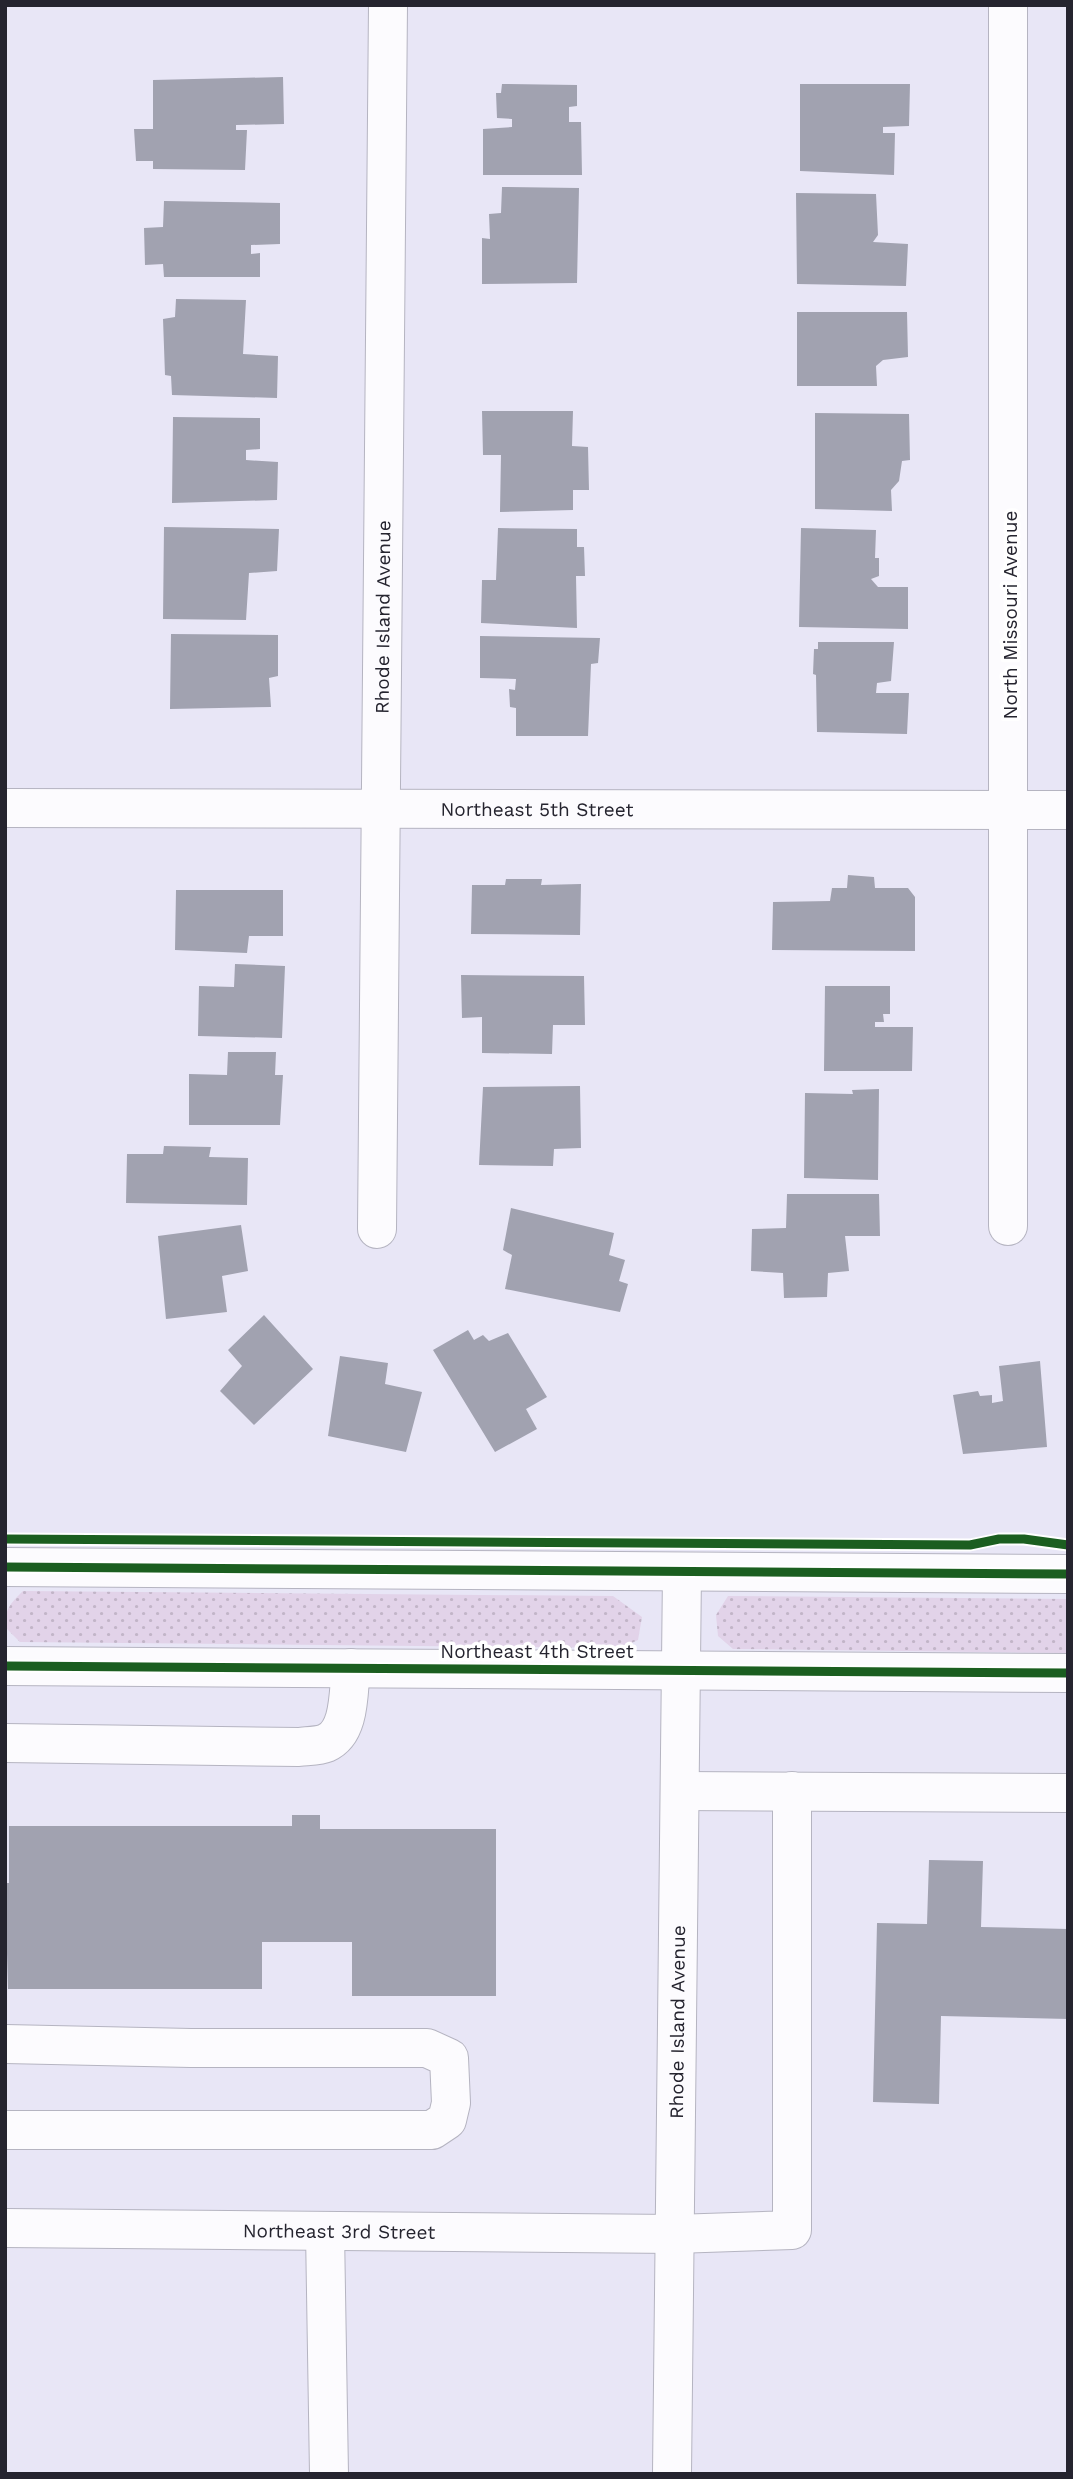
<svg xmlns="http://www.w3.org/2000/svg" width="1073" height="2479" font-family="'Work Sans',sans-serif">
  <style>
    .grass { fill: url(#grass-dots) }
    .building { fill: #a1a2b0 }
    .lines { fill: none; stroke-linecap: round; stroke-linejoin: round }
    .minor-casing { stroke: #b5b4c1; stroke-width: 40 }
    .major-casing { stroke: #b5b4c1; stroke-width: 40 }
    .minor { stroke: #fcfbfe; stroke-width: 38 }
    .major { stroke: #fcfbfe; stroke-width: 38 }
    .cycleway-casing { stroke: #fff; stroke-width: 13 }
    .cycleway { stroke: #1b5e20; stroke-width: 9 }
    .labels { text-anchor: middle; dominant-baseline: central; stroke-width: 7; stroke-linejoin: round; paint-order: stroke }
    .street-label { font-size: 19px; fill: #25242f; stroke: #fff }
  </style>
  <defs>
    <pattern id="grass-dots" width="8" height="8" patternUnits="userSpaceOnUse" patternTransform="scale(1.75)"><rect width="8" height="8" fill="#e2d3e9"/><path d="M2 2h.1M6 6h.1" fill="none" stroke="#c2b5c8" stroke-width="1.8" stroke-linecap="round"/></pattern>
  </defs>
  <rect width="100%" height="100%" fill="#e8e6f6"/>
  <path class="grass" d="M 23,1591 L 613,1596 L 642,1617 L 638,1640 L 621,1648 L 20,1642 L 5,1627 C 5,1609 10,1604 23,1591 Z
    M 728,1596 L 1068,1599 L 1068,1653 L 733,1649 L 718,1636 L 716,1615 Z"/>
  <path class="building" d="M 283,77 L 284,124 L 236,125 L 236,130 L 247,130 L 245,170 L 153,169 L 153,161 L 136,161 L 134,129 L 153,129 L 153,80 Z
    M 502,84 L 577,85 L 577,106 L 569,107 L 569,122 L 581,122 L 582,175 L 483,175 L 483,129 L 512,127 L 512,119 L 497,118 L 496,93 L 501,93 Z
    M 800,84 L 910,84 L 909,126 L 883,127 L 883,133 L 895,133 L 894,175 L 800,171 Z
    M 502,187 L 579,188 L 577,283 L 482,284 L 482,238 L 490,239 L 489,214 L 501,213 Z
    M 796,193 L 876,194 L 878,235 L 873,242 L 908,244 L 906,286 L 797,284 Z
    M 164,201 L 280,203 L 280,244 L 251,245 L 251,254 L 260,253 L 260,277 L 164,277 L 163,264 L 145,265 L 144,228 L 163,227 Z
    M 176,299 L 246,300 L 243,354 L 278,356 L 277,398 L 172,395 L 171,376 L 165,375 L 163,319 L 175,317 Z
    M 797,312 L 907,312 L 908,357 L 883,360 L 876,366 L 877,386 L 797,386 Z
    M 482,411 L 573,411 L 572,446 L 588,447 L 589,490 L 573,490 L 573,510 L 500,512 L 501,455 L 483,455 Z
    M 815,413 L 909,414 L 910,460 L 902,461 L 899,481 L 891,490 L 892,511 L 815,509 Z
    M 173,417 L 260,418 L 260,449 L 246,450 L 246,460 L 278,462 L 277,500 L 172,503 Z
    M 164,527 L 279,529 L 277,571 L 249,573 L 246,620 L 163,619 Z
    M 498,528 L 577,529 L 577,547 L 584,547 L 585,576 L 576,576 L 577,628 L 481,623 L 482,580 L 496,580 Z
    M 801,528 L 876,530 L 875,558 L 879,558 L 879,576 L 871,579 L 878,587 L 908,587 L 908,629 L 799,627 Z
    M 171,634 L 278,635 L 278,676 L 269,678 L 271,707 L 170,709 Z
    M 480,636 L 600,638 L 598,663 L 591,664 L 588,736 L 516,736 L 516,708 L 510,707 L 509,689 L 515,690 L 516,679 L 480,678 Z
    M 818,642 L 894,642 L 891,681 L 877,683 L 876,693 L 909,693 L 907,734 L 817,732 L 816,675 L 813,674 L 814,649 L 818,649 Z
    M 848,875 L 874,877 L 875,888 L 908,888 L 915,897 L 915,951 L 772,950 L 773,902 L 830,901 L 832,888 L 847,888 Z
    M 506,879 L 542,879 L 541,885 L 581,884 L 580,935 L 471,934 L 472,885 L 505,885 Z
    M 176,890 L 283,890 L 283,936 L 249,936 L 247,953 L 175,950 Z
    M 235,964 L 285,966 L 282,1038 L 198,1036 L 199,986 L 234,987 Z
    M 461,975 L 584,976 L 585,1025 L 553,1025 L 552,1054 L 482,1053 L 482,1017 L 462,1018 Z
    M 825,986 L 890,986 L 890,1014 L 883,1014 L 884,1022 L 875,1022 L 875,1027 L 913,1027 L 912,1071 L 824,1071 Z
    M 228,1052 L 276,1052 L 275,1075 L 283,1075 L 280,1125 L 189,1125 L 189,1074 L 227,1075 Z
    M 580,1086 L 581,1148 L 554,1149 L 553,1166 L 479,1165 L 483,1087 Z
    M 879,1089 L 878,1180 L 804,1178 L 805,1093 L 853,1094 L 852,1090 Z
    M 164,1146 L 211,1147 L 209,1157 L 248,1158 L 247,1205 L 126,1203 L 127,1154 L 163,1154 Z
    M 787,1194 L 879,1194 L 880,1236 L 845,1236 L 849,1271 L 828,1273 L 827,1297 L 784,1298 L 783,1273 L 751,1271 L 752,1229 L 786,1228 Z
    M 511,1208 L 614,1233 L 609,1255 L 625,1260 L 619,1281 L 628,1284 L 620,1312 L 505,1289 L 512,1255 L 503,1250 Z
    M 241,1225 L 248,1271 L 222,1276 L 227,1312 L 166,1319 L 158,1236 Z
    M 264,1315 L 313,1369 L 254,1425 L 220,1391 L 242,1366 L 228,1350 Z
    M 468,1330 L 474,1340 L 483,1335 L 489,1341 L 508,1333 L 547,1397 L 526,1409 L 537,1429 L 495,1452 L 433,1350 Z
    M 340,1356 L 388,1363 L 385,1384 L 422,1392 L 406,1452 L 328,1436 Z
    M 1040,1361 L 1047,1447 L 963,1454 L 953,1395 L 978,1391 L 980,1396 L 992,1395 L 992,1403 L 1003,1401 L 999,1366 Z
    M 292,1815 L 320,1815 L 320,1829 L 496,1829 L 496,1996 L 352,1996 L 352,1942 L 262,1942 L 262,1989 L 8,1989 L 5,1883 L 9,1883 L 9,1826 L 292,1826 Z
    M 929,1860 L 983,1861 L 981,1927 L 1068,1929 L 1068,2019 L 941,2016 L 939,2104 L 873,2102 L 877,1923 L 927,1924 Z"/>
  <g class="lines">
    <defs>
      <g id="minor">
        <path id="s1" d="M 5,808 L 1068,810"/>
        <path d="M 1008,1226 L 1008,5"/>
        <path id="s2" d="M 377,1229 L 388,5"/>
        <path d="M 5,1743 L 299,1747 C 307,1746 319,1746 326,1743 C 351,1732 348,1691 351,1668"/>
        <path d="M 680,1791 L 1068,1793"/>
        <path d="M 5,2044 L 191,2048 L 427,2048 L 449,2058 L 451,2103 L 447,2120 L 432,2130 L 5,2130"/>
        <path id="s3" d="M 5,2228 L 675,2234 L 792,2230 L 792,1791"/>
        <path d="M 325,2231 L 329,2474"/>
        <path id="s4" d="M 672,2474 L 682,1572"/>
      </g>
      <path id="major" d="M 5,1567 L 1068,1574
        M 5,1666 L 1068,1673"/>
    </defs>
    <use href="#minor" class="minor-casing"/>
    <use href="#major" class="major-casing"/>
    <use href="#minor" class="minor"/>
    <use href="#major" class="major"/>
    <defs>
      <path id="cycleway" d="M 5,1539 L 970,1545 L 999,1539 L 1024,1539 L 1068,1545
        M 5,1567 L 1068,1574
        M 5,1666 L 1068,1673"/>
    </defs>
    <use href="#cycleway" class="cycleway-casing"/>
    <use href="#cycleway" class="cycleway"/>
  </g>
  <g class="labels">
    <g class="street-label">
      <text transform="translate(1010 615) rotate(-90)">North Missouri Avenue</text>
      <text stroke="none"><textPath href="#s2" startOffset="612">Rhode Island Avenue</textPath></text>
      <text stroke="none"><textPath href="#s1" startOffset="532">Northeast 5th Street</textPath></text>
      <text x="537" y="1651">Northeast 4th Street</text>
      <text stroke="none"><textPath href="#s4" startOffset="452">Rhode Island Avenue</textPath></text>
      <text stroke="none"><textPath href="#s3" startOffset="334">Northeast 3rd Street</textPath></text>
    </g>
  </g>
  <rect width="1073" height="2479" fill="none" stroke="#25242f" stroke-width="14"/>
</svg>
